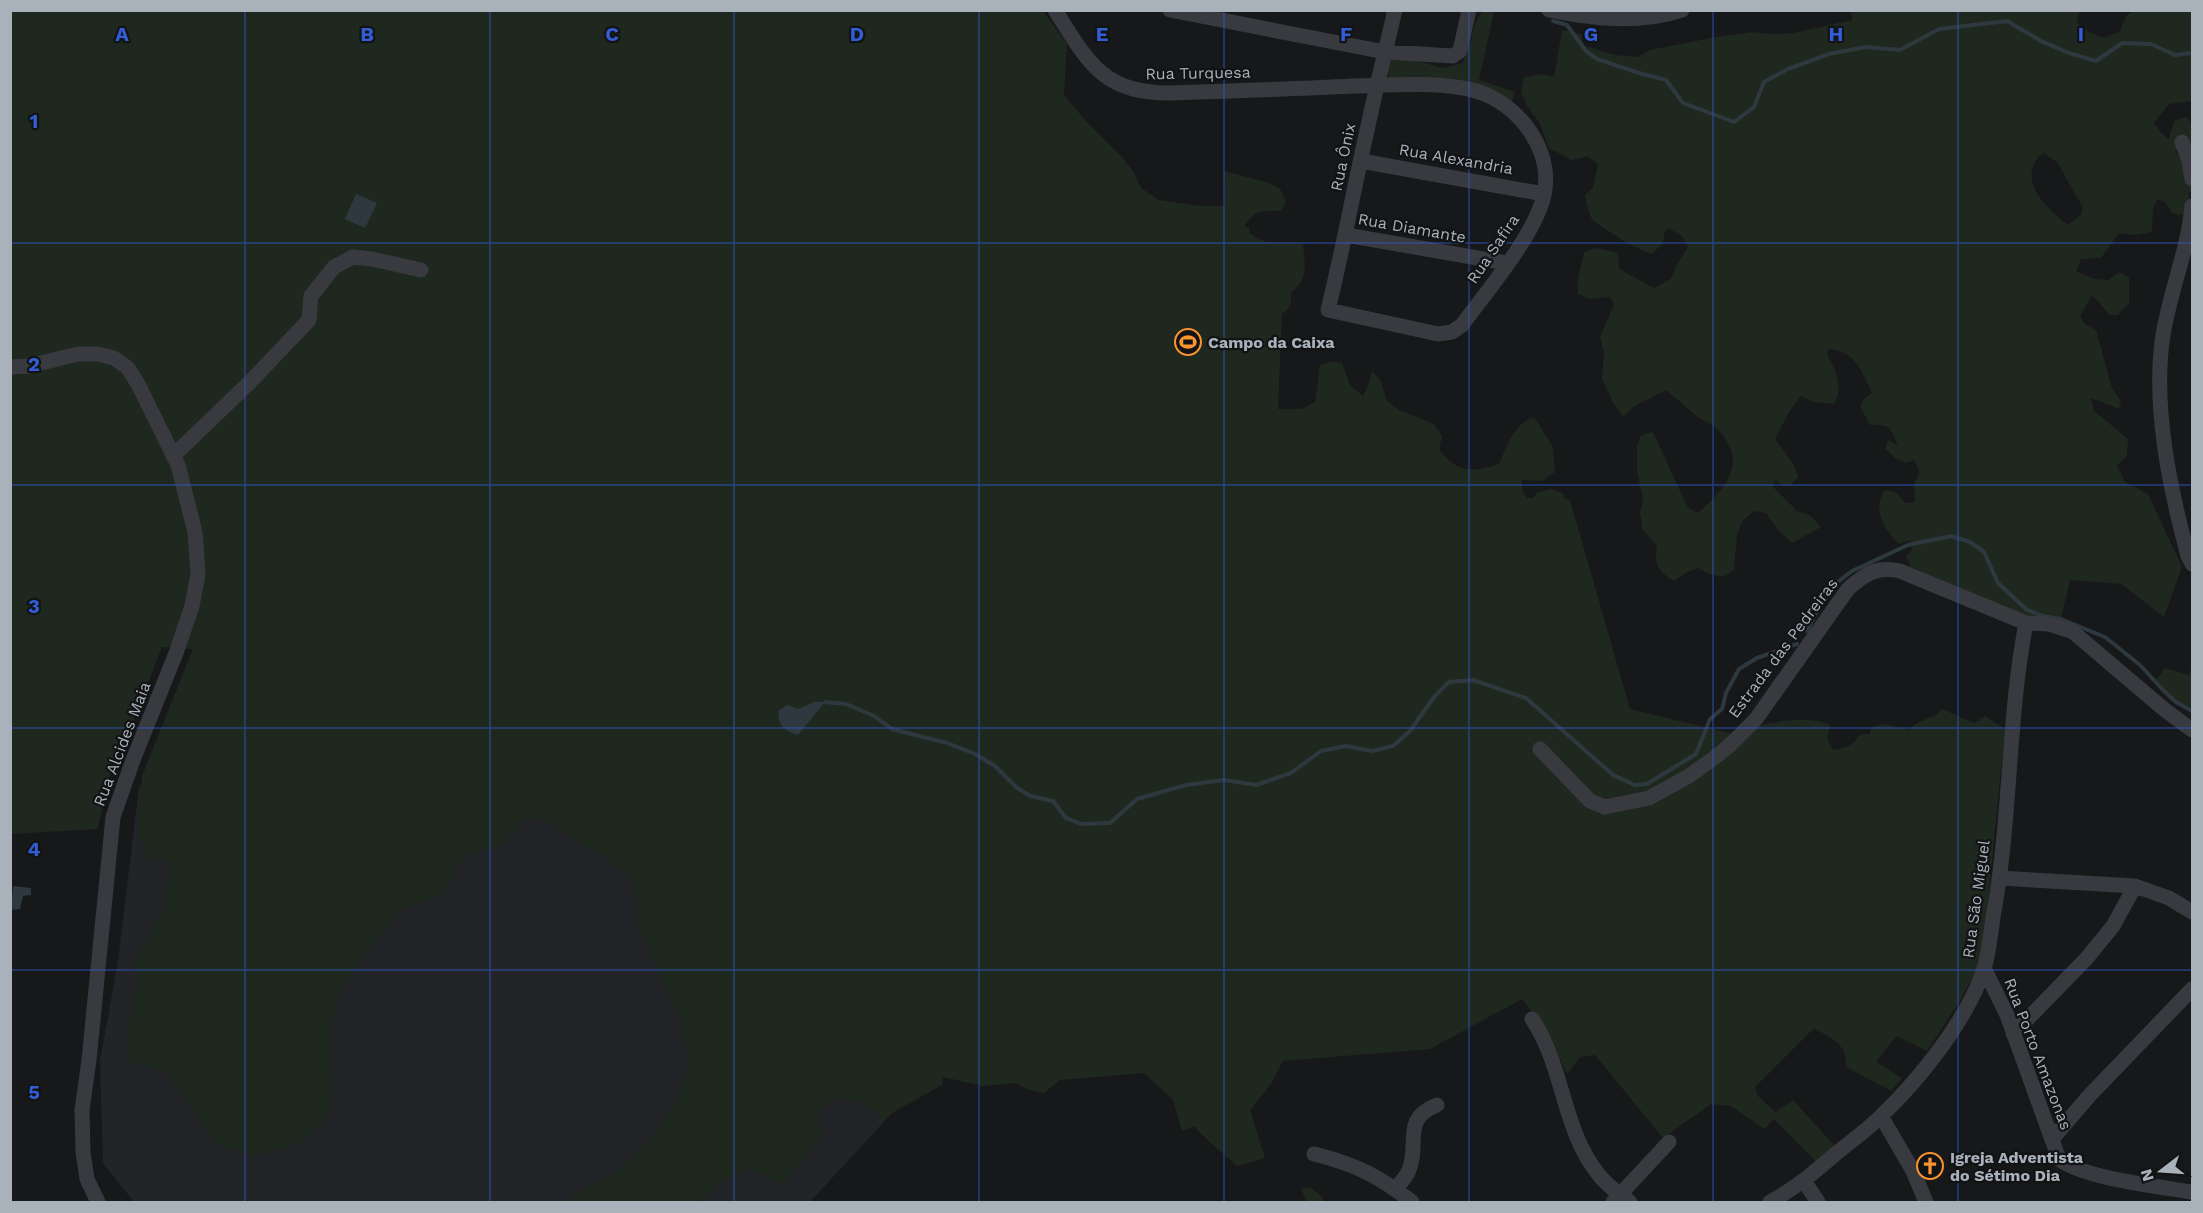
<svg xmlns="http://www.w3.org/2000/svg" width="2203" height="1213" font-family="'Work Sans',sans-serif">
  <style>
    .built { fill: #232427 }
    .green { fill: #1f281f; fill-rule: evenodd }
    .water { fill: #2d393e }
    .lines { fill: none; stroke-linecap: round; stroke-linejoin: round }
    .stream { stroke: #2d393e; stroke-width: 4 }
    .minor { stroke: #383a3f; stroke-width: 15 }
    .grid { fill: none; stroke: #325dd4; stroke-width: 1.5; stroke-opacity: 0.55 }
    .labels { text-anchor: middle; dominant-baseline: central; stroke-width: 4.5; stroke-linejoin: round; paint-order: stroke }
    .street-label { font-size: 16px; fill: #a9b1ba; stroke: #121315 }
    .poi-label { font-size: 16px; font-weight: bold; fill: #a9b1ba; stroke: #121315; text-anchor: start }
    .grid-label { font-size: 20px; text-anchor: middle; font-weight: bold; fill: #325dd4; stroke: #121315; stroke-width: 4.5; stroke-linejoin: round; paint-order: stroke }
  </style>
  <rect width="100%" height="100%" fill="#17181a"/>
  <path class="built" d="M 481,680 L 892,1113 L 810,1202 L 134,1202 L 103,1163 L 100,1061 L 118,961 L 139,787 L 212,767 Z"/>
  <path class="green" d="M 10,11 L 1043,11 L 1067,44 L 1064,95 L 1085,120 L 1122,157 L 1134,173 L 1141,188 L 1159,200 L 1200,206 L 1225,206 L 1224,171 L 1266,182 L 1280,189 L 1286,201 L 1281,211 C 1264,210 1253,210 1244,227 L 1249,227 L 1249,232 C 1269,250 1282,238 1303,244 C 1304,264 1310,278 1291,292 C 1292,303 1291,308 1282,314 L 1278,409 L 1302,409 L 1315,402 L 1320,365 L 1333,361 L 1342,363 L 1350,385 L 1363,396 L 1369,383 L 1372,371 L 1381,381 L 1387,401 L 1399,410 L 1434,424 L 1442,436 L 1439,449 C 1456,473 1472,473 1499,464 C 1509,443 1512,426 1534,417 L 1553,447 L 1555,472 L 1542,481 L 1522,480 L 1522,490 L 1527,498 L 1534,498 L 1536,493 L 1550,489 L 1563,493 L 1565,499 L 1570,500 L 1630,709 L 1747,737 L 1756,726 C 1778,722 1809,715 1830,725 L 1827,738 L 1833,750 C 1844,748 1854,746 1859,735 L 1870,734 L 1871,727 L 1885,724 L 1910,730 C 1918,718 1934,720 1942,709 L 1974,723 L 1985,716 L 2005,729 L 1985,932 L 1977,969 L 1960,1001 L 1927,1051 L 1896,1036 L 1876,1062 L 1902,1078 L 1891,1091 L 1846,1067 C 1847,1043 1833,1040 1814,1028 L 1755,1087 L 1758,1096 L 1775,1112 L 1793,1100 L 1834,1145 L 1816,1162 L 1774,1119 L 1764,1129 L 1731,1106 L 1711,1104 L 1663,1138 L 1595,1055 L 1580,1057 L 1567,1074 L 1549,1035 L 1522,999 L 1430,1049 L 1283,1061 L 1271,1084 L 1250,1110 L 1265,1158 L 1237,1166 C 1222,1152 1207,1141 1194,1126 L 1182,1131 L 1173,1100 L 1144,1073 L 1060,1080 L 1044,1093 L 1029,1090 L 1016,1083 L 983,1086 L 943,1077 L 942,1085 L 892,1113 L 885,1120 L 857,1101 L 834,1098 L 817,1111 L 822,1137 L 783,1184 L 749,1168 L 729,1177 L 701,1200 L 682,1202 L 572,1202 L 573,1194 L 621,1169 L 650,1139 L 675,1105 L 688,1066 L 683,1026 L 637,925 L 637,893 L 623,870 L 547,821 L 524,819 L 502,844 L 474,854 L 459,862 L 444,894 L 405,909 L 388,924 L 341,991 L 329,1035 L 334,1088 L 327,1120 L 299,1144 L 254,1156 L 217,1145 L 166,1073 L 129,1061 L 126,1040 L 138,979 L 133,963 L 166,906 L 168,860 L 149,858 L 139,838 L 142,776 L 193,649 L 162,647 L 130,729 L 107,782 L 98,829 L 11,834 Z
    M 1483,11 L 1494,11 L 1479,80 L 1515,92 L 1512,102 L 1466,81 L 1412,82 L 1389,78 L 1386,67 L 1389,59 L 1417,61 L 1443,68 L 1462,63 C 1473,47 1470,26 1483,11 Z
    M 1851,11 L 2079,11 L 2077,23 L 2091,33 L 2104,38 L 2120,31 L 2126,16 L 2133,11 L 2192,11 L 2192,101 L 2169,104 L 2154,123 L 2162,134 L 2169,139 L 2174,121 L 2186,117 L 2192,125 L 2192,143 L 2186,149 L 2175,151 L 2192,172 L 2192,191 L 2188,193 L 2192,210 L 2185,215 L 2173,214 L 2164,201 L 2157,200 L 2153,208 L 2152,232 L 2134,235 L 2119,233 L 2101,258 L 2081,259 L 2076,271 L 2094,279 L 2109,280 L 2119,272 L 2129,278 L 2129,303 L 2118,315 L 2110,315 L 2092,295 L 2080,316 L 2084,323 L 2096,330 L 2112,388 L 2121,401 L 2119,409 L 2091,398 L 2094,411 L 2128,439 L 2127,456 L 2117,465 L 2125,482 L 2148,494 L 2182,567 L 2164,617 L 2121,584 L 2070,580 L 2061,619 L 2026,616 L 1911,567 L 1906,556 L 1912,550 L 1911,540 L 1899,544 C 1885,531 1871,508 1885,490 L 1896,492 L 1905,503 L 1915,502 L 1914,484 L 1920,473 L 1914,460 L 1906,463 L 1895,458 L 1885,448 L 1888,440 L 1898,445 C 1890,428 1890,424 1870,425 L 1860,406 L 1864,399 L 1872,393 C 1862,371 1855,351 1829,349 L 1827,354 C 1836,370 1844,387 1834,404 L 1814,402 L 1801,396 L 1789,412 L 1775,439 L 1794,465 L 1798,477 L 1791,485 L 1783,486 L 1775,480 L 1773,487 L 1797,511 L 1811,516 L 1821,527 L 1792,543 L 1778,530 L 1766,513 L 1754,511 L 1742,521 L 1737,535 L 1734,570 L 1722,577 L 1706,573 L 1698,568 L 1687,572 L 1674,581 C 1657,570 1654,566 1657,546 L 1643,530 L 1640,512 L 1643,499 L 1637,471 L 1637,446 L 1641,435 L 1653,432 L 1688,508 L 1698,513 C 1727,487 1751,460 1714,426 C 1709,422 1703,421 1698,417 C 1687,408 1677,399 1666,390 L 1633,407 L 1623,417 L 1614,404 L 1602,379 L 1604,352 L 1600,337 L 1614,304 L 1610,297 L 1590,299 L 1578,294 L 1577,285 L 1584,252 L 1597,248 L 1618,253 L 1619,269 L 1654,288 L 1671,279 L 1675,268 L 1688,247 L 1682,236 L 1668,228 L 1664,234 L 1663,244 L 1651,254 C 1642,252 1598,226 1592,219 C 1588,213 1587,202 1585,195 L 1593,188 L 1598,165 L 1588,156 L 1572,160 L 1549,148 L 1539,122 L 1528,107 L 1521,93 L 1524,77 L 1542,74 L 1554,77 L 1562,30 L 1582,34 L 1582,45 L 1615,55 L 1637,57 L 1650,50 L 1711,38 L 1752,32 L 1771,34 L 1794,33 L 1852,20 ZM 2043,153 L 2057,162 L 2083,208 L 2081,215 L 2068,225 C 2046,208 2014,178 2043,153 Z
    M 2165,668 L 2189,675 L 2192,668 L 2192,711 L 2176,702 L 2155,681 Z
    M 1310,1187 L 1323,1198 L 1323,1202 L 1307,1202 L 1301,1189 Z"/>
  <path class="water" d="M 356,194 L 377,203 L 365,228 L 345,219 Z
    M 814,702 L 825,702 L 798,735 C 784,730 777,726 779,710 L 788,705 L 798,709 Z
    M 13,886 L 31,888 L 31,895 L 23,896 L 20,909 L 11,910 Z"/>
  <g class="lines">
    <path class="stream" d="M 1553,21 L 1567,25 L 1586,51 L 1597,59 L 1639,73 L 1666,80 L 1683,103 L 1734,122 L 1754,107 L 1764,82 L 1788,69 L 1829,54 L 1866,47 L 1900,50 L 1939,29 L 2007,21 L 2041,41 L 2069,53 L 2096,61 L 2122,43 L 2151,44 L 2175,55 L 2192,53
      M 1807,631 L 1820,605 L 1835,584 L 1852,571 L 1908,545 L 1951,536 L 1970,542 L 1984,552 L 1998,583 L 2027,610 L 2043,616 L 2061,619 L 2105,637 L 2140,665 L 2164,691 L 2176,702 L 2192,711
      M 825,702 L 846,704 L 874,716 L 892,729 L 947,743 L 975,754 L 995,766 L 1016,787 L 1030,796 L 1053,801 L 1066,818 L 1081,824 L 1110,823 L 1137,799 L 1186,785 L 1224,780 L 1256,785 L 1291,773 L 1321,751 L 1346,746 L 1372,751 L 1393,746 L 1410,731 L 1434,697 L 1449,682 L 1473,680 L 1526,698 L 1613,775 L 1635,785 L 1647,784 L 1696,754 L 1710,719 L 1722,709 L 1726,693 L 1739,669 L 1757,658 L 1797,644"/>
    <path class="minor" d="M 1055,10 C 1088,62 1103,94 1171,93 C 1232,91 1293,89 1353,86 C 1389,85 1442,81 1476,91 C 1518,103 1554,150 1544,195 C 1535,235 1487,291 1462,325 L 1452,332 L 1438,334 L 1328,310 C 1343,249 1354,188 1368,126 C 1376,88 1386,49 1395,10
      M 1170,10 L 1385,52 L 1453,56 L 1460,51 L 1469,10
      M 1549,10 C 1592,19 1639,24 1682,10
      M 2182,142 L 2189,161 L 2192,179
      M 1361,161 L 1544,194
      M 2192,206 C 2188,250 2170,291 2163,335 C 2152,405 2170,489 2188,556 L 2192,564
      M 1346,235 L 1506,263
      M 10,367 L 29,366 L 78,354 L 97,354 L 114,358 L 128,368 L 138,384 L 178,465 L 195,532 L 198,574 L 192,606 L 176,653 L 133,760 L 113,817 L 89,1060 L 82,1110 L 83,1152 L 87,1179 L 98,1202
      M 173,456 L 250,382 L 309,320 L 311,296 L 334,267 L 353,257 L 372,259 L 421,270
      M 1540,749 L 1590,801 L 1605,807 L 1649,798 L 1689,776 L 1714,758 L 1729,746 L 1756,719 L 1848,589 C 1865,574 1876,566 1900,571 L 2026,623 L 2049,624 L 2073,632 L 2165,710 L 2192,730
      M 2000,878 L 2135,886 L 2169,898 L 2192,912
      M 1984,968 L 2007,1015 L 2059,1159 C 2082,1178 2161,1187 2192,1192
      M 1532,1019 C 1564,1066 1562,1130 1599,1175 C 1607,1186 1620,1194 1630,1202
      M 2013,1034 L 2086,959 L 2113,926 L 2135,886
      M 1881,1116 L 1913,1171 L 1926,1202
      M 2053,1138 L 2089,1096 L 2192,989
      M 1314,1154 C 1355,1164 1379,1176 1412,1202
      M 1804,1181 L 1818,1202
      M 1395,1189 C 1400,1183 1406,1178 1409,1170 C 1420,1143 1401,1119 1437,1105
      M 1613,1202 L 1669,1142
      M 1770,1202 C 1796,1188 1817,1170 1839,1151 C 1853,1140 1868,1129 1881,1116 C 1920,1079 1967,1020 1984,969 C 1990,949 1991,926 1995,906 C 2011,812 2008,716 2026,623"/>
  </g>
  <path class="grid" d="M 245,10 L 245,1202M 490,10 L 490,1202M 734,10 L 734,1202M 979,10 L 979,1202M 1224,10 L 1224,1202M 1469,10 L 1469,1202M 1713,10 L 1713,1202M 1958,10 L 1958,1202M 10,243 L 2192,243M 10,485 L 2192,485M 10,728 L 2192,728M 10,970 L 2192,970"/>
  <defs>
    <symbol id="stadium-ring" viewBox="-11 -11 22 22"><circle r="9.5" fill="#121315" stroke="#f99430" stroke-width="1.5"/><path d="M0-5a6.5 5 0 1 0 0 10a6.5 5 0 1 0 0-10ZM-3.5-1.8h7v3.6h-7Z" fill="#f99430"/></symbol>
    <symbol id="church-ring" viewBox="-11 -11 22 22"><circle r="9.5" fill="#121315" stroke="#f99430" stroke-width="1.5"/><path d="M-1.2-6h2.4v3.5h3.3v2.4h-3.3V6h-2.4V-.1h-3.3v-2.4h3.3Z" fill="#f99430"/></symbol>
  </defs>
  <g fill-rule="evenodd">
    <use href="#stadium-ring" x="1173" y="327" width="30" height="30"/>
    <use href="#church-ring" x="1915" y="1151" width="30" height="30"/>
  </g>
  <g class="labels">
    <g class="street-label">
      <text transform="translate(1198 73) rotate(-1)">Rua Turquesa</text>
      <text transform="translate(1343 157) rotate(-78)">Rua Ônix</text>
      <text transform="translate(1456 159) rotate(10)">Rua Alexandria</text>
      <text transform="translate(1412 228) rotate(10)">Rua Diamante</text>
      <text transform="translate(1493 249) rotate(-56)">Rua Safira</text>
      <text transform="translate(1783 648) rotate(-53)">Estrada das Pedreiras</text>
      <text transform="translate(122 744) rotate(-69)">Rua Alcides Maia</text>
      <text transform="translate(1976 899) rotate(-82)">Rua São Miguel</text>
      <text transform="translate(2038 1054) rotate(69)">Rua Porto Amazonas</text>
    </g>
    <g class="poi-label">
      <text x="1208" y="342">Campo da Caixa</text>
      <text x="1950" y="1157">Igreja Adventista<tspan x="1950" dy="18">do Sétimo Dia</tspan></text>
    </g>
  </g>
  <g class="grid-label">
    <text x="122" y="41">A</text>
    <text x="367" y="41">B</text>
    <text x="612" y="41">C</text>
    <text x="857" y="41">D</text>
    <text x="1102" y="41">E</text>
    <text x="1346" y="41">F</text>
    <text x="1591" y="41">G</text>
    <text x="1836" y="41">H</text>
    <text x="2081" y="41">I</text>
    <text x="34" y="128">1</text>
    <text x="34" y="371">2</text>
    <text x="34" y="613">3</text>
    <text x="34" y="856">4</text>
    <text x="34" y="1099">5</text>
  </g>
  <rect width="2203" height="1213" fill="none" stroke="#a9b1ba" stroke-width="24"/>
  <g transform="translate(2161 1171) rotate(253)" stroke="#121315" stroke-width="4.5" paint-order="stroke">
  <path d="M0-4.5L10 22L0 15L-10 22Z" fill="#a9b1ba"/>
  <text y="-9" font-size="16" font-weight="bold" text-anchor="middle" fill="#a9b1ba">N</text>
  </g>
</svg>
